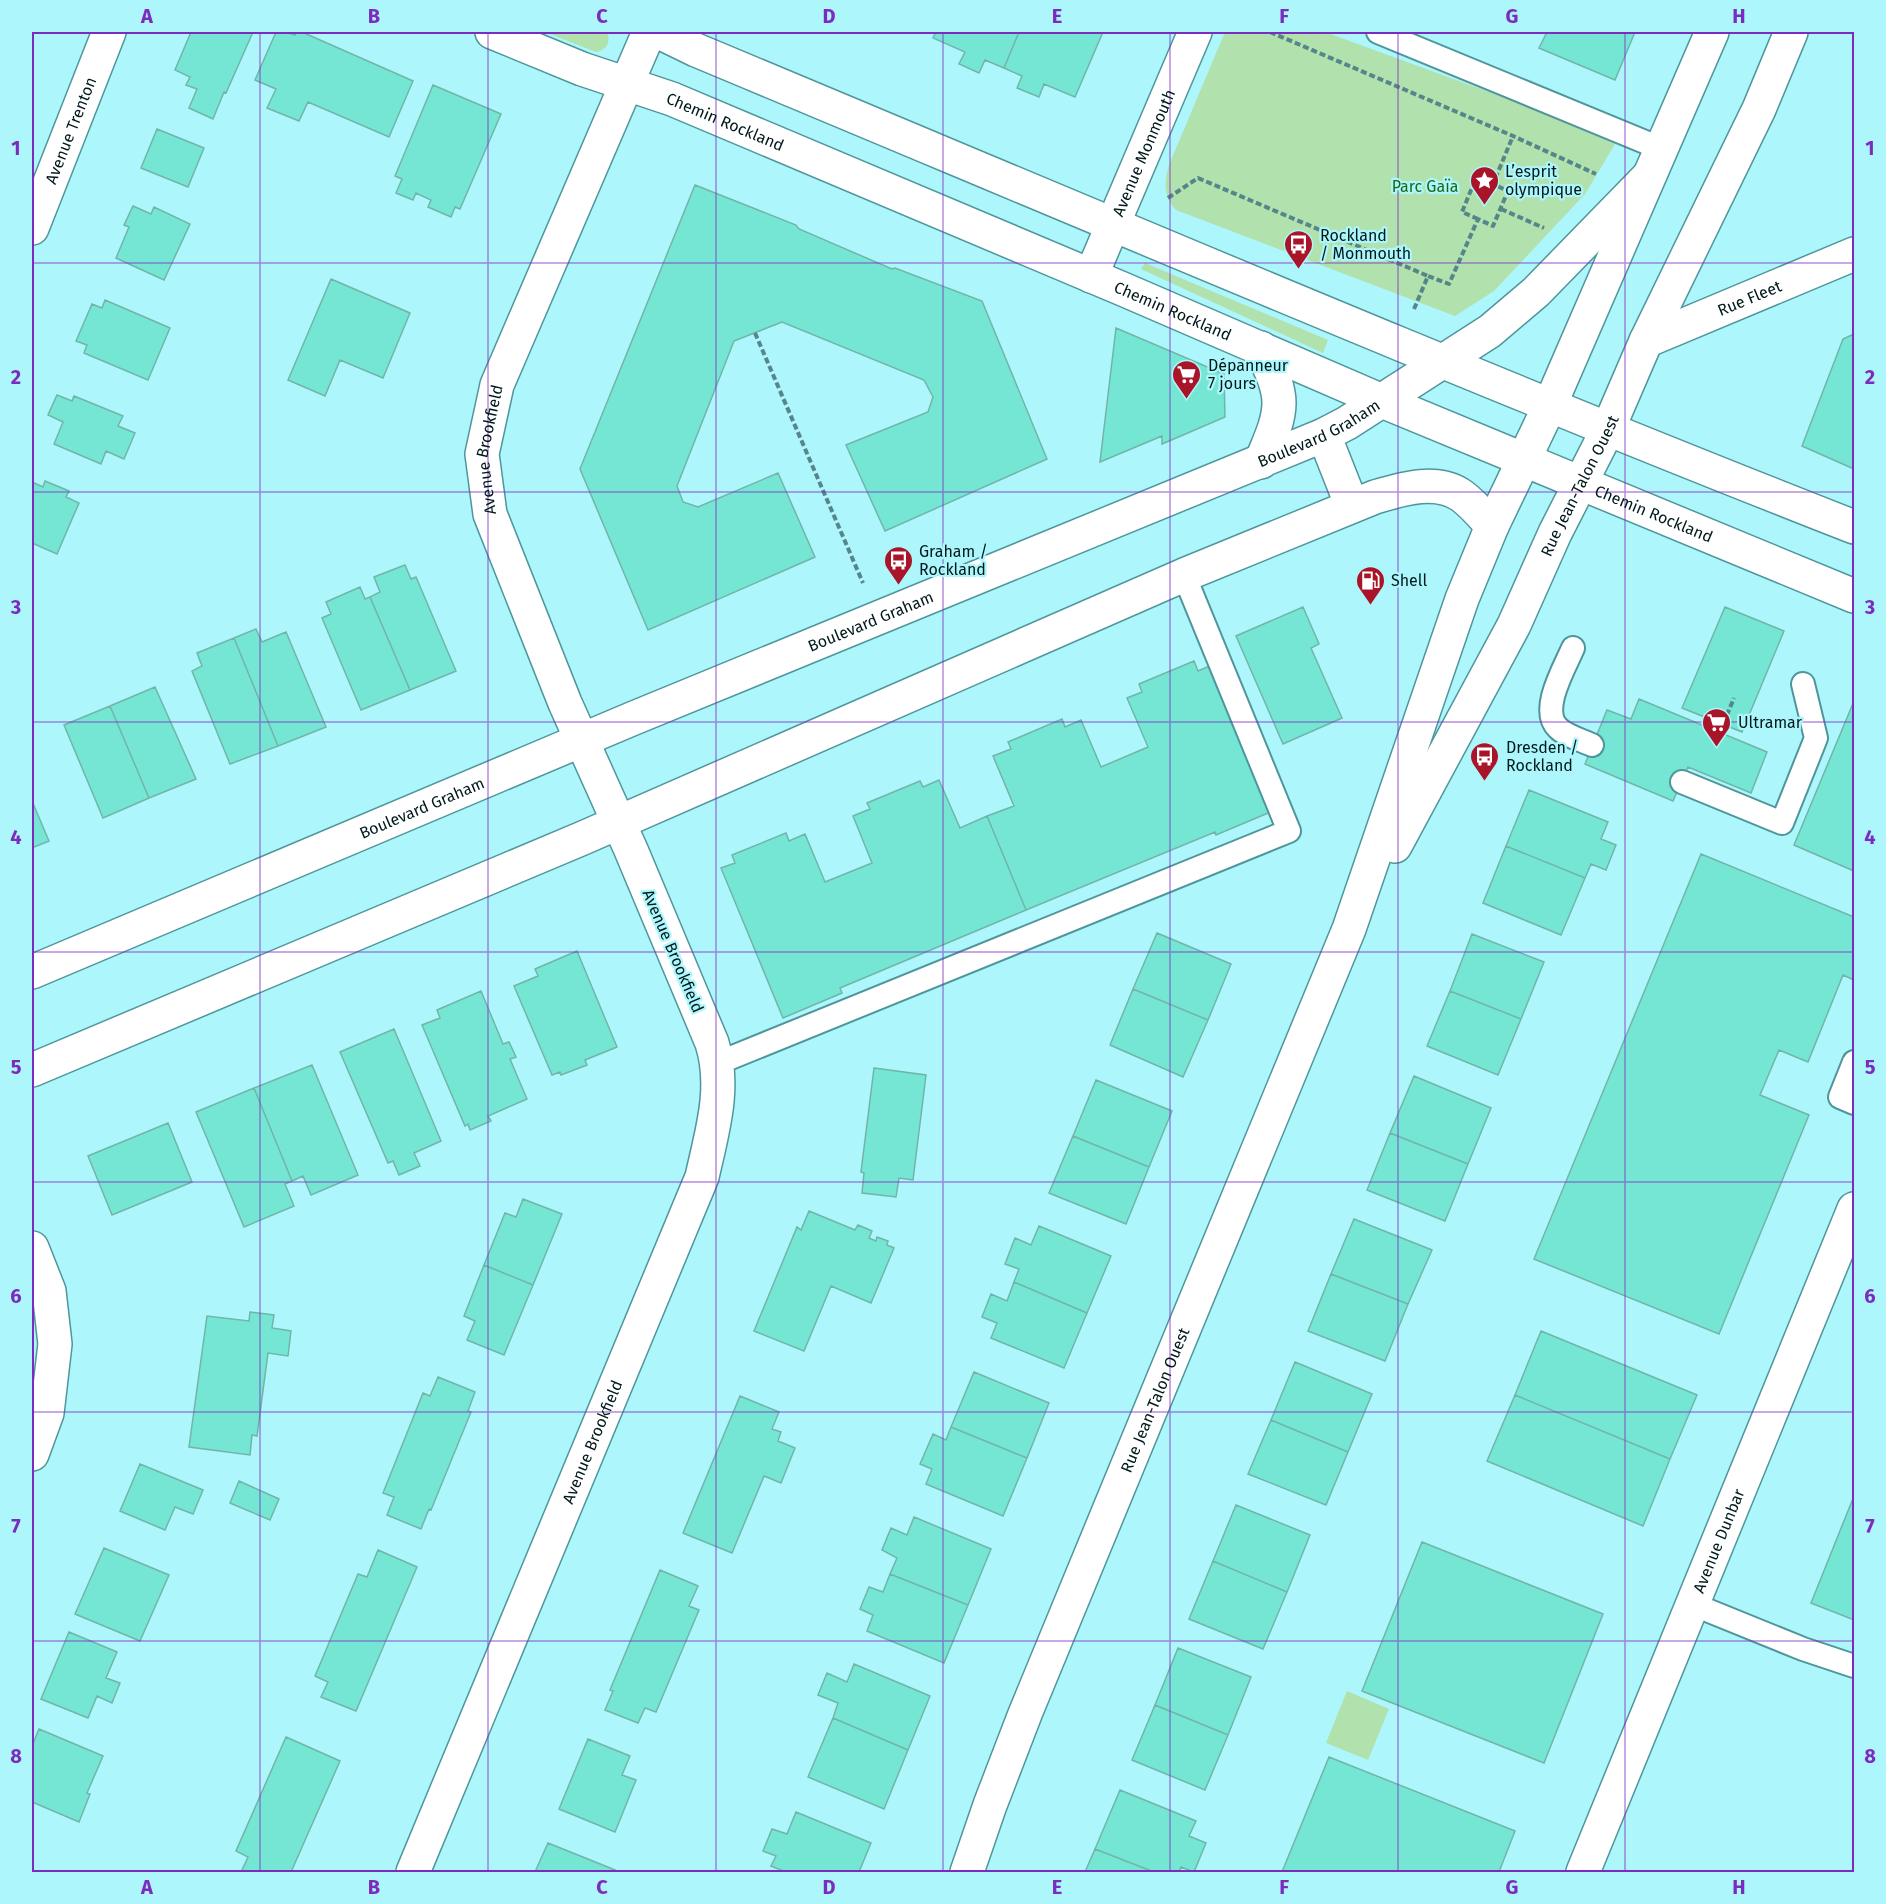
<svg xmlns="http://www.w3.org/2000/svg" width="1886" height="1904" font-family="'Fira Sans',sans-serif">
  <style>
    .green { fill: #b1e1ac }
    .building { fill: #75e6d4; stroke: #71b5a9; stroke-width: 1.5 }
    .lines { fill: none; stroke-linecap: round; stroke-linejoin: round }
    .service-casing { stroke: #4f969c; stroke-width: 26 }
    .minor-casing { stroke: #4f969c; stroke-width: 36 }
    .tertiary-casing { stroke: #4f969c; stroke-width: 36 }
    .secondary-casing { stroke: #4f969c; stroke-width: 36 }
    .path { stroke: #55868a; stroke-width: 4; stroke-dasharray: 6 3; stroke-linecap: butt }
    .service { stroke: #fff; stroke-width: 22 }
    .minor { stroke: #fff; stroke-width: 33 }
    .tertiary { stroke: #fff; stroke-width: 33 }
    .secondary { stroke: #fff; stroke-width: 33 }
    .grid { fill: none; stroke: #7b2cbf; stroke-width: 1.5; stroke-opacity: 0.55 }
    .labels { text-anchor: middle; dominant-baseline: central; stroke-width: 4.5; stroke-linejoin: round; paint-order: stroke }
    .street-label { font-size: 16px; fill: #00191b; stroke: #adf6fc }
    .poi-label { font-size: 16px; fill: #00191b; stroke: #adf6fc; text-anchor: start }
    .park-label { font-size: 16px; fill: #1a6816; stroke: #adf6fc }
    .neatline { fill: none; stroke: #7b2cbf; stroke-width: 2 }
    .grid-label { font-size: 20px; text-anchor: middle; font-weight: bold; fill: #7b2cbf }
  </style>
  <rect width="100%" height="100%" fill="#adf6fc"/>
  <path class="green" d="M 545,32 L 607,32 C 611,42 607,50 596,52 Z
    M 1225,32 L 1325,32 L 1618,139 L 1585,194 L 1494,291 L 1455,316 L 1176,210 C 1163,196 1164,182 1169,165 Z
    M 1145,263 L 1328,340 L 1323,353 L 1141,269 Z
    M 1347,1691 L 1389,1709 L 1368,1760 L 1326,1743 Z"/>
  <path class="building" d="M 191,32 L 253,32 L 226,93 L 224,92 L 213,119 L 189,108 L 197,89 L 186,85 L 190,77 L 175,70 Z
    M 276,32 L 285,32 L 295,35 L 296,32 L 302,32 L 413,81 L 389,137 L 308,102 L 299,121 L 267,108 L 276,89 L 255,80 Z
    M 936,32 L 1019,32 L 1004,68 L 985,60 L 979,73 L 959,64 L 965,52 L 933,38 Z
    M 1019,32 L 1103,32 L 1075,97 L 1044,84 L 1039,97 L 1017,88 L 1022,76 L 1004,68 Z
    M 1547,32 L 1635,32 L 1615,80 L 1539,48 Z
    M 433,85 L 501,114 L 460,209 L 455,207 L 451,217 L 428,207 L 431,200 L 416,193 L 413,200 L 396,193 L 402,179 L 395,176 Z
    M 157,129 L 204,148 L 188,187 L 141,168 Z
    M 695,185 L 796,225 L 799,229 L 892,269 L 895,268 L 982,301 L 1047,459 L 885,531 L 846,445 L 928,412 L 933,397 L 924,380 L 782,322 L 734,341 L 677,486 L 683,502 L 698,507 L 778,473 L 815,557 L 648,630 L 580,469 Z
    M 133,206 L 151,214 L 154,207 L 190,224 L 164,280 L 116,258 L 129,227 L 124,225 Z
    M 331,279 L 410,313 L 383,378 L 340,360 L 325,396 L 288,380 Z
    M 105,300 L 170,328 L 148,380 L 84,353 L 87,345 L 76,341 L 92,304 L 102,308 Z
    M 1116,328 L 1224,374 L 1225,417 L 1162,444 L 1162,436 L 1100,462 Z
    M 1854,334 L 1854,469 L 1802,446 L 1843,339 Z
    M 57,395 L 72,401 L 74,396 L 123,416 L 118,426 L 135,433 L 124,459 L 106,451 L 101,464 L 54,444 L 63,422 L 48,415 Z
    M 45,481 L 69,491 L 66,497 L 79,503 L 57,554 L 32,543 L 32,482 L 43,487 Z
    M 405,565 L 411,579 L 416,577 L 456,671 L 410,690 L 370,597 L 380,592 L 374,577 Z
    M 360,587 L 365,599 L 370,597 L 410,690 L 361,710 L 322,618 L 331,614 L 326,602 Z
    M 1303,607 L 1319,644 L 1311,648 L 1342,718 L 1283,744 L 1236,636 Z
    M 1725,607 L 1784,631 L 1742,732 L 1682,708 Z
    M 256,629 L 262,642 L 286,632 L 326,727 L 278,746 L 234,638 Z
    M 234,638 L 278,746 L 230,764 L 192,671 L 202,666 L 197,653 Z
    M 1194,661 L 1198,671 L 1212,665 L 1273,811 L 1216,835 L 1215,832 L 1026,910 L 987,816 L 1014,806 L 993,756 L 1011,749 L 1008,742 L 1062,719 L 1065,727 L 1081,720 L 1101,767 L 1148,747 L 1127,698 L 1142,692 L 1139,684 Z
    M 155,687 L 196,779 L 149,798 L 110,706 Z
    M 1639,699 L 1767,752 L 1751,793 L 1688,767 L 1673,801 L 1585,764 L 1607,710 L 1631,719 Z
    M 1854,701 L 1854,871 L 1794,845 Z
    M 110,706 L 149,798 L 103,818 L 64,725 Z
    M 939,780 L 960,828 L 987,816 L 1026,910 L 840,988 L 842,993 L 783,1018 L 721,868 L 735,863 L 732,855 L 786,833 L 789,841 L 805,834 L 825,882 L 872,863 L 853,816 L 870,809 L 867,803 L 920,781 L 923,787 Z
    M 1529,790 L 1608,822 L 1601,839 L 1616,845 L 1606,870 L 1591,864 L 1585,878 L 1506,846 Z
    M 32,801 L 49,841 L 32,848 Z
    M 1506,846 L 1585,878 L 1561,935 L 1483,903 Z
    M 1701,854 L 1854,917 L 1854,980 L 1843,975 L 1808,1062 L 1779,1050 L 1760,1095 L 1809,1115 L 1719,1334 L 1534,1259 Z
    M 1157,933 L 1231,964 L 1208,1020 L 1133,989 Z
    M 1472,934 L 1544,962 L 1521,1019 L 1450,991 Z
    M 577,951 L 617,1047 L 585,1060 L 587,1065 L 561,1075 L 560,1072 L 552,1075 L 514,986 L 538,976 L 535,969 Z
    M 1133,989 L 1208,1020 L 1183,1077 L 1110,1045 Z
    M 481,991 L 503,1044 L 509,1042 L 516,1057 L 510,1059 L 527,1099 L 488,1116 L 491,1121 L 470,1130 L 468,1124 L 465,1126 L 422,1025 L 440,1018 L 437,1010 Z
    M 1450,991 L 1521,1019 L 1498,1075 L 1427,1046 Z
    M 394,1029 L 441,1141 L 414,1153 L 420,1166 L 399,1175 L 393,1161 L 388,1163 L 340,1052 Z
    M 312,1065 L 358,1175 L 311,1195 L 303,1176 L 292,1181 L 254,1088 Z
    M 874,1068 L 926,1075 L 913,1180 L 899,1178 L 896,1197 L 862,1193 L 864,1173 L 861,1172 Z
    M 1414,1076 L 1491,1108 L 1468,1164 L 1390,1133 Z
    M 1096,1080 L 1172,1111 L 1149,1167 L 1073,1136 Z
    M 254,1088 L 292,1181 L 285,1184 L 294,1206 L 244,1227 L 196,1112 Z
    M 168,1123 L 192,1182 L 112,1215 L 88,1156 Z
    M 1390,1133 L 1468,1164 L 1445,1221 L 1367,1190 Z
    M 1073,1136 L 1149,1167 L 1126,1224 L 1049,1193 Z
    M 523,1199 L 562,1214 L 533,1285 L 484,1265 L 505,1213 L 516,1217 Z
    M 809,1211 L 855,1230 L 858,1225 L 872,1231 L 869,1238 L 876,1241 L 877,1237 L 888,1241 L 887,1245 L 894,1248 L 871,1303 L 831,1286 L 804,1351 L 754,1331 L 797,1227 L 801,1230 Z
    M 1354,1219 L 1432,1250 L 1408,1304 L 1331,1274 Z
    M 1039,1226 L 1111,1256 L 1087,1313 L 1014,1282 L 1019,1269 L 1005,1264 L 1015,1238 L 1031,1245 Z
    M 484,1265 L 533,1285 L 504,1355 L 467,1340 L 475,1321 L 464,1316 Z
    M 1331,1274 L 1408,1304 L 1385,1361 L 1308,1331 Z
    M 1014,1282 L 1087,1313 L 1064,1368 L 991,1338 L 997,1323 L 982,1317 L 991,1294 L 1007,1301 Z
    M 250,1312 L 274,1315 L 272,1328 L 291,1331 L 288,1356 L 268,1353 L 257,1436 L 252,1435 L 250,1455 L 189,1447 L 207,1316 L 249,1321 Z
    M 1541,1331 L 1697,1395 L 1670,1459 L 1515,1395 Z
    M 1295,1362 L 1372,1394 L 1348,1452 L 1271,1420 Z
    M 974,1372 L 1049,1403 L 1027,1458 L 951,1427 Z
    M 438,1377 L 475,1392 L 468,1411 L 471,1412 L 431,1510 L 429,1509 L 421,1529 L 387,1515 L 394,1497 L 383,1493 L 423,1393 L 430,1396 Z
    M 1515,1395 L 1670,1459 L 1643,1526 L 1487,1461 Z
    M 740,1396 L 779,1412 L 772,1429 L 781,1432 L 778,1441 L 795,1448 L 781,1483 L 764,1476 L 732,1553 L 683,1533 Z
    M 1271,1420 L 1348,1452 L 1326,1505 L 1248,1474 Z
    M 951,1427 L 1027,1458 L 1003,1516 L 926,1484 L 932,1469 L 920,1464 L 933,1434 L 946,1440 Z
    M 140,1464 L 203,1490 L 193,1514 L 175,1507 L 165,1530 L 120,1511 Z
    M 239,1481 L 279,1499 L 270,1520 L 230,1503 Z
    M 1854,1496 L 1854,1620 L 1811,1603 Z
    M 1236,1505 L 1310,1535 L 1287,1592 L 1213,1561 Z
    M 914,1517 L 991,1549 L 968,1605 L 890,1574 L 897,1558 L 882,1550 L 891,1528 L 907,1535 Z
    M 1422,1542 L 1603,1614 L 1544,1763 L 1362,1691 Z
    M 104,1548 L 169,1575 L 140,1641 L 75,1614 Z
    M 378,1550 L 417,1567 L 356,1711 L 321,1697 L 328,1682 L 315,1676 L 358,1574 L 367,1577 Z
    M 1213,1561 L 1287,1592 L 1263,1649 L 1189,1619 Z
    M 660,1570 L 698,1586 L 689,1606 L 699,1610 L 656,1712 L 645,1708 L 638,1723 L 605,1710 L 613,1691 L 610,1690 Z
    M 890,1574 L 968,1605 L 944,1663 L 867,1631 L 873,1615 L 860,1609 L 869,1587 L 883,1592 Z
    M 69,1632 L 117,1652 L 106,1678 L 120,1683 L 112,1703 L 97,1696 L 88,1718 L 41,1699 Z
    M 1178,1648 L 1251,1677 L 1228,1735 L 1155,1705 Z
    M 854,1664 L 930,1696 L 908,1750 L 833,1718 L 838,1703 L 818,1695 L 827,1673 L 847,1682 Z
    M 1155,1705 L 1228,1735 L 1205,1790 L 1132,1760 Z
    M 833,1718 L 908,1750 L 884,1809 L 808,1777 Z
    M 39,1729 L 103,1756 L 87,1793 L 90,1794 L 79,1822 L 32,1802 L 32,1746 Z
    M 286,1737 L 340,1761 L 291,1872 L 241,1872 L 248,1857 L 236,1851 Z
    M 588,1739 L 630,1756 L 622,1775 L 636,1780 L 615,1832 L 559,1809 Z
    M 1329,1757 L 1515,1831 L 1499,1872 L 1282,1872 Z
    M 1120,1790 L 1196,1821 L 1189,1836 L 1206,1843 L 1194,1872 L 1181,1867 L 1179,1872 L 1154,1872 L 1095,1849 Z
    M 796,1812 L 871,1843 L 859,1872 L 786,1872 L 771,1866 L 776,1856 L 763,1851 L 772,1829 L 787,1834 Z
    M 548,1843 L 615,1870 L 614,1872 L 535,1872 Z
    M 1095,1849 L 1154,1872 L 1085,1872 Z"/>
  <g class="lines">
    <defs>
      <path id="service" d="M 1378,32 L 1662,149
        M 1573,648 C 1565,667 1539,710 1558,728 C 1566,736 1581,740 1592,745
        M 1682,782 L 1782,823 L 1816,738 L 1803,684
        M 1854,1062 L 1840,1097 L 1854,1103
        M 718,1063 L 1289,831 L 1184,575
        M 1692,1604 L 1803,1649 L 1854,1666"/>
      <g id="minor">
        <path id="s1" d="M 32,228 L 109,32"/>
        <path id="s2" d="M 1091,276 L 1195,32"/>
        <path d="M 32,1248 L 49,1291 L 55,1344 L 47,1413 L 32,1454"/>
        <path id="s3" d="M 413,1872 L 702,1177 C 712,1132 726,1088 712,1043 L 631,850 L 565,703 L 490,514 L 482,454 L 497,385 L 649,32"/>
        <path id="s4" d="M 1583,1872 L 1854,1209"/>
      </g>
      <g id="tertiary">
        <path id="s5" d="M 492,32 L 582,69 L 672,99 L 1125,290 L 1382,401 L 1854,596"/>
        <path d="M 659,32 L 696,50 C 1082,211 1466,375 1854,527"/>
        <path id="s6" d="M 1646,341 L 1854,254"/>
        <path d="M 1261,348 C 1268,365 1279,384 1279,403 C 1279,423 1268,444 1261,462"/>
        <path d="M 1324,435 L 1352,506"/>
        <path id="s7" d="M 32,972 L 634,718 L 1324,435 L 1347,423 L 1490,331 L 1536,292 L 1649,176"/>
        <path d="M 32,1070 L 583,838 L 1184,575 L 1375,497 C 1402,489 1437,478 1462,496 C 1473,504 1483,516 1492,526"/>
      </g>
      <g id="secondary">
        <path id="s8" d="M 1395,846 L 1514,625 L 1555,533 L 1608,429 L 1646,341 L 1759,109 L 1791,32"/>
        <path id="s9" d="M 967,1872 L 990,1805 L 1025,1714 L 1349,929 L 1462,599 L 1492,526 L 1550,405 L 1712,32"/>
      </g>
    </defs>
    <use href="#service" class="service-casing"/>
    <use href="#minor" class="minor-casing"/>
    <use href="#tertiary" class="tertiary-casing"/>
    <use href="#secondary" class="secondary-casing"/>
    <path class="path" d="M 1270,32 L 1513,136 L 1596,174
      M 1168,198 L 1198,178 L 1428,276
      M 1501,209 L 1544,228
      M 1478,219 L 1462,212 L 1476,178 L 1493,184
      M 1414,309 L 1428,276 L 1449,284 L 1478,219 L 1493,226 L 1508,191 L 1493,184 L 1513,136
      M 755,333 L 863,583
      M 1720,732 L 1734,698"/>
    <use href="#service" class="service"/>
    <use href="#minor" class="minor"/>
    <use href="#tertiary" class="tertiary"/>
    <use href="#secondary" class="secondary"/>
  </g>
  <path class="grid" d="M 260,32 L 260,1872M 488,32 L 488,1872M 716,32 L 716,1872M 943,32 L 943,1872M 1170,32 L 1170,1872M 1398,32 L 1398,1872M 1625,32 L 1625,1872M 32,263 L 1854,263M 32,492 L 1854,492M 32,722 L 1854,722M 32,952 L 1854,952M 32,1182 L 1854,1182M 32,1412 L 1854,1412M 32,1641 L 1854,1641"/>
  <defs>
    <symbol id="sight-pin" viewBox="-11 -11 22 30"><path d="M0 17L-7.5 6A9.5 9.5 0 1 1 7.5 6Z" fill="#aa1428" stroke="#adf6fc"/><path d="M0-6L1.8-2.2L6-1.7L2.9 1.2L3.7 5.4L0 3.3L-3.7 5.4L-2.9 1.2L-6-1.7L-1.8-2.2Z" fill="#fff"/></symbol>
    <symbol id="bus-pin" viewBox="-11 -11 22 30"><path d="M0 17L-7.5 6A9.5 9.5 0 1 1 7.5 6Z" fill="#aa1428" stroke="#adf6fc"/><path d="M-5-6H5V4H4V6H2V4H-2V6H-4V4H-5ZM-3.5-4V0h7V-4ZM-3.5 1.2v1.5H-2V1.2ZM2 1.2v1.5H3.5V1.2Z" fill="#fff"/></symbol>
    <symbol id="supermarket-pin" viewBox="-11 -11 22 30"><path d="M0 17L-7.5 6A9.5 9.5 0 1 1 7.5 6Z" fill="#aa1428" stroke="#adf6fc"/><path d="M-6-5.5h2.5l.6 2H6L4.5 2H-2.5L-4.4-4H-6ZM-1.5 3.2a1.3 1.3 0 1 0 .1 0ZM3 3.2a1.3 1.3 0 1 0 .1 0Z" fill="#fff"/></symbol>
    <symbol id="fuel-pin" viewBox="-11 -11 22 30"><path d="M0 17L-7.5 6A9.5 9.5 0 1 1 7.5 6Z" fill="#aa1428" stroke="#adf6fc"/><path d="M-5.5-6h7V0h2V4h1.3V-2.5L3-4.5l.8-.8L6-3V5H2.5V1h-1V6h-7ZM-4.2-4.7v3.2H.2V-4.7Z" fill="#fff"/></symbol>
  </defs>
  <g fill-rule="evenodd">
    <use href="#sight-pin" x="1468" y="164" width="33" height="45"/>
    <use href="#bus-pin" x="1282" y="228" width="33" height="45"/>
    <use href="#supermarket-pin" x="1170" y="358" width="33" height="45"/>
    <use href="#bus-pin" x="882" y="544" width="33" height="45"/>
    <use href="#fuel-pin" x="1354" y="564" width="33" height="45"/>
    <use href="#supermarket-pin" x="1700" y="706" width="33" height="45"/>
    <use href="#bus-pin" x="1468" y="740" width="33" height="45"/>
  </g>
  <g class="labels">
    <g class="street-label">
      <text stroke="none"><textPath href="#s5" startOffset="250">Chemin Rockland</textPath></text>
      <text stroke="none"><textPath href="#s1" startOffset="105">Avenue Trenton</textPath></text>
      <text stroke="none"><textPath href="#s2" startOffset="134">Avenue Monmouth</textPath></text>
      <text stroke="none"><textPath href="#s6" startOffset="112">Rue Fleet</textPath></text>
      <text stroke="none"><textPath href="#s5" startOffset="736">Chemin Rockland</textPath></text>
      <text stroke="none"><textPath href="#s7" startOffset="1395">Boulevard Graham</textPath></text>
      <text stroke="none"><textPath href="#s3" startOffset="1528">Avenue Brookfield</textPath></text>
      <text stroke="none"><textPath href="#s8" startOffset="405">Rue Jean-Talon Ouest</textPath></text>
      <text stroke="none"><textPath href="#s5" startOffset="1258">Chemin Rockland</textPath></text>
      <text stroke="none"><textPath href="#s7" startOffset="909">Boulevard Graham</textPath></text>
      <text stroke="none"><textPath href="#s7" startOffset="423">Boulevard Graham</textPath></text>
      <text transform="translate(673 951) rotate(67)">Avenue Brookfield</text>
      <text stroke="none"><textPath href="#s9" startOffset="508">Rue Jean-Talon Ouest</textPath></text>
      <text stroke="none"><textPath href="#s3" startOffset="466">Avenue Brookfield</textPath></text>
      <text stroke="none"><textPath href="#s4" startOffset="358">Avenue Dunbar</textPath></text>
    </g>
    <g class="poi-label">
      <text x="1505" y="171">L’esprit<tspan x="1505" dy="18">olympique</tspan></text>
      <text x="1320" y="235">Rockland<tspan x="1320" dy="18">/ Monmouth</tspan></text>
      <text x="1208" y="365">Dépanneur<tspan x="1208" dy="18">7 jours</tspan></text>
      <text x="919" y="551">Graham /<tspan x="919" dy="18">Rockland</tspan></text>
      <text x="1391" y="580">Shell</text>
      <text x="1738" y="722">Ultramar</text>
      <text x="1506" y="747">Dresden /<tspan x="1506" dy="18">Rockland</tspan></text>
    </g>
    <g class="park-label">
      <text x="1425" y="186">Parc Gaïa</text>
    </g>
  </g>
  <rect width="1886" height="1904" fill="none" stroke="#adf6fc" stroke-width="66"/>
  <rect x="33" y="33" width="1820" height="1838" class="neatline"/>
  <g class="grid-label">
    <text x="147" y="23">A</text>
    <text x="374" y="23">B</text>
    <text x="602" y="23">C</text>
    <text x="829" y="23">D</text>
    <text x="1057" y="23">E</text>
    <text x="1284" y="23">F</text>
    <text x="1512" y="23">G</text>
    <text x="1739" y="23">H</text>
    <text x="16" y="155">1</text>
    <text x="1870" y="155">1</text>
    <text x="16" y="384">2</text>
    <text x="1870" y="384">2</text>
    <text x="16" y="614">3</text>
    <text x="1870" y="614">3</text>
    <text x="16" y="844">4</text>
    <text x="1870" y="844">4</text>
    <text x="16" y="1074">5</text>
    <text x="1870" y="1074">5</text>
    <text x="16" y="1303">6</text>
    <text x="1870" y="1303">6</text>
    <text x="16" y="1533">7</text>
    <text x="1870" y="1533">7</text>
    <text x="16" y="1763">8</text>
    <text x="1870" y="1763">8</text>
    <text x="147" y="1894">A</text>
    <text x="374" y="1894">B</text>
    <text x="602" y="1894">C</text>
    <text x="829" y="1894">D</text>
    <text x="1057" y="1894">E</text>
    <text x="1284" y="1894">F</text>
    <text x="1512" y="1894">G</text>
    <text x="1739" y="1894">H</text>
  </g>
</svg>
